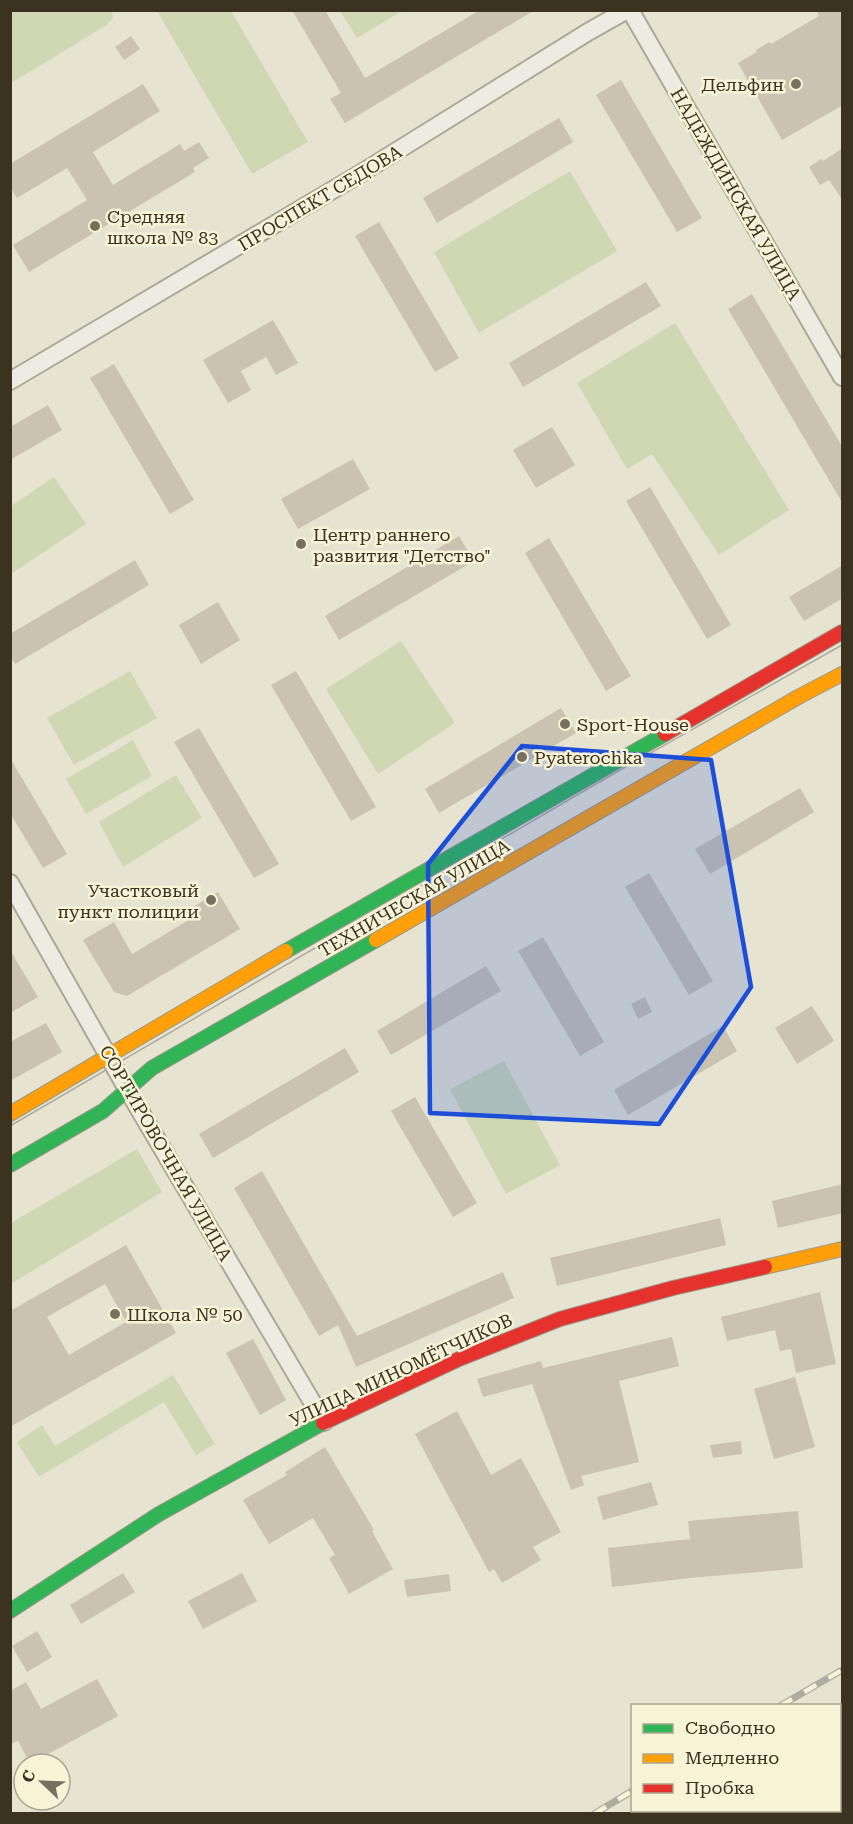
<svg xmlns="http://www.w3.org/2000/svg" width="853" height="1824" font-family="'Roboto Serif',serif">
  <style>
    .green { fill: #d0d7b3 }
    .building { fill: #cac3b1; fill-rule: evenodd }
    .lines { fill: none; stroke-linecap: round; stroke-linejoin: round }
    .street-casing { stroke: #aca898; stroke-width: 20 }
    .fast-casing { stroke: #9b9888; stroke-width: 16 }
    .slow-casing { stroke: #9b9888; stroke-width: 16 }
    .jam-casing { stroke: #9b9888; stroke-width: 16 }
    .street { stroke: #eeece2; stroke-width: 16 }
    .fast { stroke: #30b455; stroke-width: 14 }
    .slow { stroke: #ff9f0a; stroke-width: 14 }
    .jam { stroke: #e5322d; stroke-width: 14 }
    .tram { stroke: #aeaca1; stroke-width: 1.5 }
    .rail-casing { stroke: #aeaca1; stroke-width: 7 }
    .rail { stroke: #f6f3d7; stroke-width: 4.5; stroke-dasharray: 14; stroke-linecap: butt }
    .marked { fill: #1d4ed8; fill-opacity: 0.2; stroke: #1d4ed8; stroke-width: 4.5; stroke-linejoin: round }
    .poi-dot { fill: #77705e; stroke: #f6f3d7; stroke-width: 2 }
    .labels { text-anchor: middle; dominant-baseline: central; stroke-width: 5; stroke-linejoin: round; paint-order: stroke }
    .poi-label { font-size: 18px; fill: #3b3220; stroke: #f6f3d7; text-anchor: start }
    .street-label { font-size: 18px; fill: #3b3220; stroke: #f6f3d7 }
  </style>
  <rect width="100%" height="100%" fill="#e6e4d0"/>
  <path class="green" d="M 10,11 L 112,11 L 113,18 L 107,25 L 11,83 Z
    M 157,11 L 231,11 L 308,142 L 252,174 Z
    M 340,11 L 402,11 L 357,38 Z
    M 570,171 L 617,251 L 479,333 L 434,252 Z
    M 675,323 L 789,510 L 719,555 L 652,454 L 627,469 L 577,383 Z
    M 54,477 L 86,524 L 11,574 L 11,506 Z
    M 401,641 L 455,723 L 378,774 L 326,689 Z
    M 130,671 L 157,718 L 74,765 L 47,718 Z
    M 133,740 L 152,776 L 86,814 L 66,779 Z
    M 176,775 L 202,818 L 123,867 L 99,822 Z
    M 504,1061 L 560,1165 L 506,1194 L 450,1089 Z
    M 137,1149 L 162,1192 L 11,1284 L 11,1223 Z
    M 173,1375 L 215,1444 L 196,1455 L 164,1402 L 39,1477 L 17,1442 L 42,1425 L 55,1446 Z"/>
  <path class="building" d="M 292,10 L 325,10 L 365,78 L 480,10 L 535,10 L 345,123 L 330,99 L 341,93 Z
    M 816,10 L 843,10 L 843,105 L 782,140 L 738,63 L 757,52 L 756,50 L 769,42 L 771,44 L 819,16 Z
    M 131,36 L 140,49 L 124,60 L 115,47 Z
    M 621,80 L 702,218 L 677,232 L 596,95 Z
    M 143,84 L 160,111 L 93,152 L 113,185 L 180,144 L 184,151 L 199,142 L 209,158 L 193,168 L 195,172 L 29,272 L 13,245 L 87,200 L 67,168 L 17,198 L 10,187 L 10,164 Z
    M 559,118 L 573,142 L 437,223 L 423,198 Z
    M 843,148 L 843,201 L 829,180 L 820,185 L 809,167 L 821,159 L 823,161 Z
    M 379,222 L 459,358 L 435,372 L 355,236 Z
    M 646,282 L 661,306 L 523,387 L 509,363 Z
    M 752,294 L 843,448 L 843,504 L 728,309 Z
    M 273,320 L 298,363 L 276,375 L 266,357 L 241,371 L 251,390 L 228,403 L 203,360 Z
    M 114,364 L 194,500 L 170,514 L 90,378 Z
    M 48,405 L 62,430 L 10,460 L 10,427 Z
    M 552,427 L 575,465 L 536,488 L 513,450 Z
    M 353,459 L 370,489 L 298,529 L 281,499 Z
    M 650,487 L 731,625 L 707,639 L 626,501 Z
    M 459,536 L 474,561 L 339,640 L 325,616 Z
    M 549,538 L 631,676 L 606,691 L 525,553 Z
    M 135,560 L 149,585 L 15,664 L 10,656 L 10,634 Z
    M 843,565 L 843,598 L 804,621 L 789,597 Z
    M 218,602 L 240,640 L 201,664 L 179,625 Z
    M 296,671 L 376,807 L 351,821 L 271,685 Z
    M 561,708 L 576,733 L 439,813 L 425,789 Z
    M 199,728 L 279,864 L 254,878 L 174,742 Z
    M 10,758 L 67,854 L 43,868 L 10,813 Z
    M 800,788 L 814,812 L 710,874 L 695,849 Z
    M 649,873 L 713,981 L 689,995 L 625,887 Z
    M 218,892 L 240,929 L 127,996 L 114,992 L 83,940 L 114,922 L 132,954 L 192,918 L 188,910 Z
    M 543,937 L 604,1042 L 580,1056 L 518,951 Z
    M 10,950 L 38,997 L 10,1013 Z
    M 486,966 L 501,991 L 391,1055 L 377,1031 Z
    M 645,997 L 652,1012 L 638,1019 L 631,1004 Z
    M 812,1006 L 834,1041 L 797,1064 L 775,1028 Z
    M 46,1023 L 62,1052 L 10,1081 L 10,1042 Z
    M 723,1026 L 737,1051 L 628,1115 L 614,1090 Z
    M 345,1048 L 359,1072 L 213,1158 L 199,1134 Z
    M 415,1097 L 477,1203 L 453,1217 L 391,1111 Z
    M 262,1171 L 357,1336 L 503,1272 L 514,1298 L 356,1367 L 338,1325 L 319,1336 L 234,1188 Z
    M 843,1184 L 843,1213 L 778,1228 L 772,1201 Z
    M 720,1218 L 726,1245 L 557,1286 L 550,1258 Z
    M 126,1245 L 176,1333 L 10,1427 L 10,1311 ZM 105,1284 L 126,1322 L 69,1355 L 47,1317 Z
    M 820,1292 L 836,1364 L 796,1373 L 791,1349 L 780,1351 L 775,1330 L 727,1341 L 721,1317 Z
    M 672,1337 L 679,1366 L 619,1381 L 639,1462 L 581,1476 L 584,1485 L 571,1490 L 532,1384 L 483,1397 L 477,1379 L 541,1361 L 543,1368 Z
    M 253,1339 L 286,1400 L 260,1415 L 226,1353 Z
    M 795,1377 L 815,1447 L 774,1459 L 754,1389 Z
    M 457,1411 L 491,1475 L 521,1458 L 561,1532 L 533,1547 L 541,1560 L 502,1583 L 494,1569 L 489,1572 L 415,1434 Z
    M 741,1441 L 742,1454 L 713,1458 L 710,1445 Z
    M 325,1447 L 374,1530 L 372,1531 L 393,1569 L 349,1594 L 329,1558 L 335,1555 L 313,1518 L 269,1544 L 243,1500 L 287,1475 L 285,1472 Z
    M 651,1482 L 658,1505 L 603,1520 L 597,1497 Z
    M 798,1511 L 803,1568 L 690,1578 L 612,1587 L 608,1548 L 690,1539 L 688,1521 Z
    M 123,1573 L 135,1592 L 81,1624 L 70,1605 Z
    M 242,1573 L 257,1601 L 203,1629 L 188,1601 Z
    M 449,1574 L 451,1591 L 407,1597 L 404,1580 Z
    M 37,1631 L 52,1657 L 27,1672 L 12,1646 Z
    M 97,1679 L 118,1716 L 30,1764 L 18,1741 L 10,1744 L 10,1691 L 26,1682 L 41,1709 Z"/>
  <g class="lines">
    <defs>
      <path id="street" d="M 630,10 L 842,377
        M 10,381 L 363,172 L 588,32 L 627,10
        M 10,883 L 127,1089 L 324,1422"/>
      <path id="fast" d="M 286,951 L 665,734
        M 10,1165 L 103,1111 L 152,1068 L 376,940
        M 10,1611 L 159,1514 L 323,1423"/>
      <path id="slow" d="M 376,940 L 800,696 L 842,674
        M 10,1114 L 286,951
        M 765,1267 L 842,1249"/>
      <path id="jam" d="M 665,734 L 842,632
        M 323,1423 L 459,1359 L 560,1319 L 673,1288 L 765,1267"/>
    </defs>
    <use href="#street" class="street-casing"/>
    <use href="#fast" class="fast-casing"/>
    <use href="#slow" class="slow-casing"/>
    <use href="#jam" class="jam-casing"/>
    <use href="#street" class="street"/>
    <use href="#fast" class="fast"/>
    <use href="#slow" class="slow"/>
    <use href="#jam" class="jam"/>
    <path class="tram" d="M 10,1126 L 608,777 L 842,645"/>
    <defs>
      <path id="rail" d="M 780,1706 L 842,1670
        M 594,1814 L 632,1791"/>
    </defs>
    <use href="#rail" class="rail-casing"/>
    <use href="#rail" class="rail"/>
  </g>
  <path class="marked" d="M 522,746 L 711,760 L 751,987 L 659,1124 L 430,1113 L 428,864 Z"/>
  <g class="poi-dot">
    <circle cx="796" cy="84" r="6"/>
    <circle cx="95" cy="226" r="6"/>
    <circle cx="301" cy="544" r="6"/>
    <circle cx="565" cy="724" r="6"/>
    <circle cx="522" cy="757" r="6"/>
    <circle cx="211" cy="900" r="6"/>
    <circle cx="115" cy="1314" r="6"/>
  </g>
  <g class="labels">
    <g class="poi-label">
      <text x="784" y="84" text-anchor="end">Дельфин</text>
      <text x="107" y="216">Средняя<tspan x="107" dy="21">школа № 83</tspan></text>
      <text x="313" y="534">Центр раннего<tspan x="313" dy="21">развития "Детство"</tspan></text>
      <text x="577" y="724">Sport-House</text>
      <text x="534" y="757">Pyaterochka</text>
      <text x="199" y="890" text-anchor="end">Участковый<tspan x="199" dy="21">пункт полиции</tspan></text>
      <text x="127" y="1314">Школа № 50</text>
    </g>
    <g class="street-label">
      <text transform="translate(736 194) rotate(60)">НАДЕЖДИНСКАЯ УЛИЦА</text>
      <text transform="translate(320 198) rotate(-31)">ПРОСПЕКТ СЕДОВА</text>
      <text transform="translate(414 898) rotate(-30)">ТЕХНИЧЕСКАЯ УЛИЦА</text>
      <text transform="translate(166 1153) rotate(60)">СОРТИРОВОЧНАЯ УЛИЦА</text>
      <text transform="translate(401 1370) rotate(-25)">УЛИЦА МИНОМЁТЧИКОВ</text>
    </g>
  </g>
  <rect width="853" height="1824" fill="none" stroke="#3b3220" stroke-width="24"/>
  <rect x="631" y="1704" width="210" height="108" fill="#f6f3d7" stroke="#aba68e" stroke-width="1.5"/>
  <rect x="643" y="1724" width="30" height="9" fill="#30b455" stroke="#aba68e" stroke-width="1.5"/>
  <text x="685" y="1734" font-size="18" fill="#3b3220">Свободно</text>
  <rect x="643" y="1754" width="30" height="9" fill="#ff9f0a" stroke="#aba68e" stroke-width="1.5"/>
  <text x="685" y="1764" font-size="18" fill="#3b3220">Медленно</text>
  <rect x="643" y="1784" width="30" height="9" fill="#e5322d" stroke="#aba68e" stroke-width="1.5"/>
  <text x="685" y="1794" font-size="18" fill="#3b3220">Пробка</text>
  <g transform="translate(42 1782) rotate(293)"><circle r="28" fill="#f6f3d7" stroke="#aba68e" stroke-width="1.5"/>
  <path d="M0-4.5L10 22L0 15L-10 22Z" fill="#77705e"/>
  <text y="-9" font-size="16" font-weight="bold" text-anchor="middle" fill="#3b3220">С</text>
  </g>
</svg>
